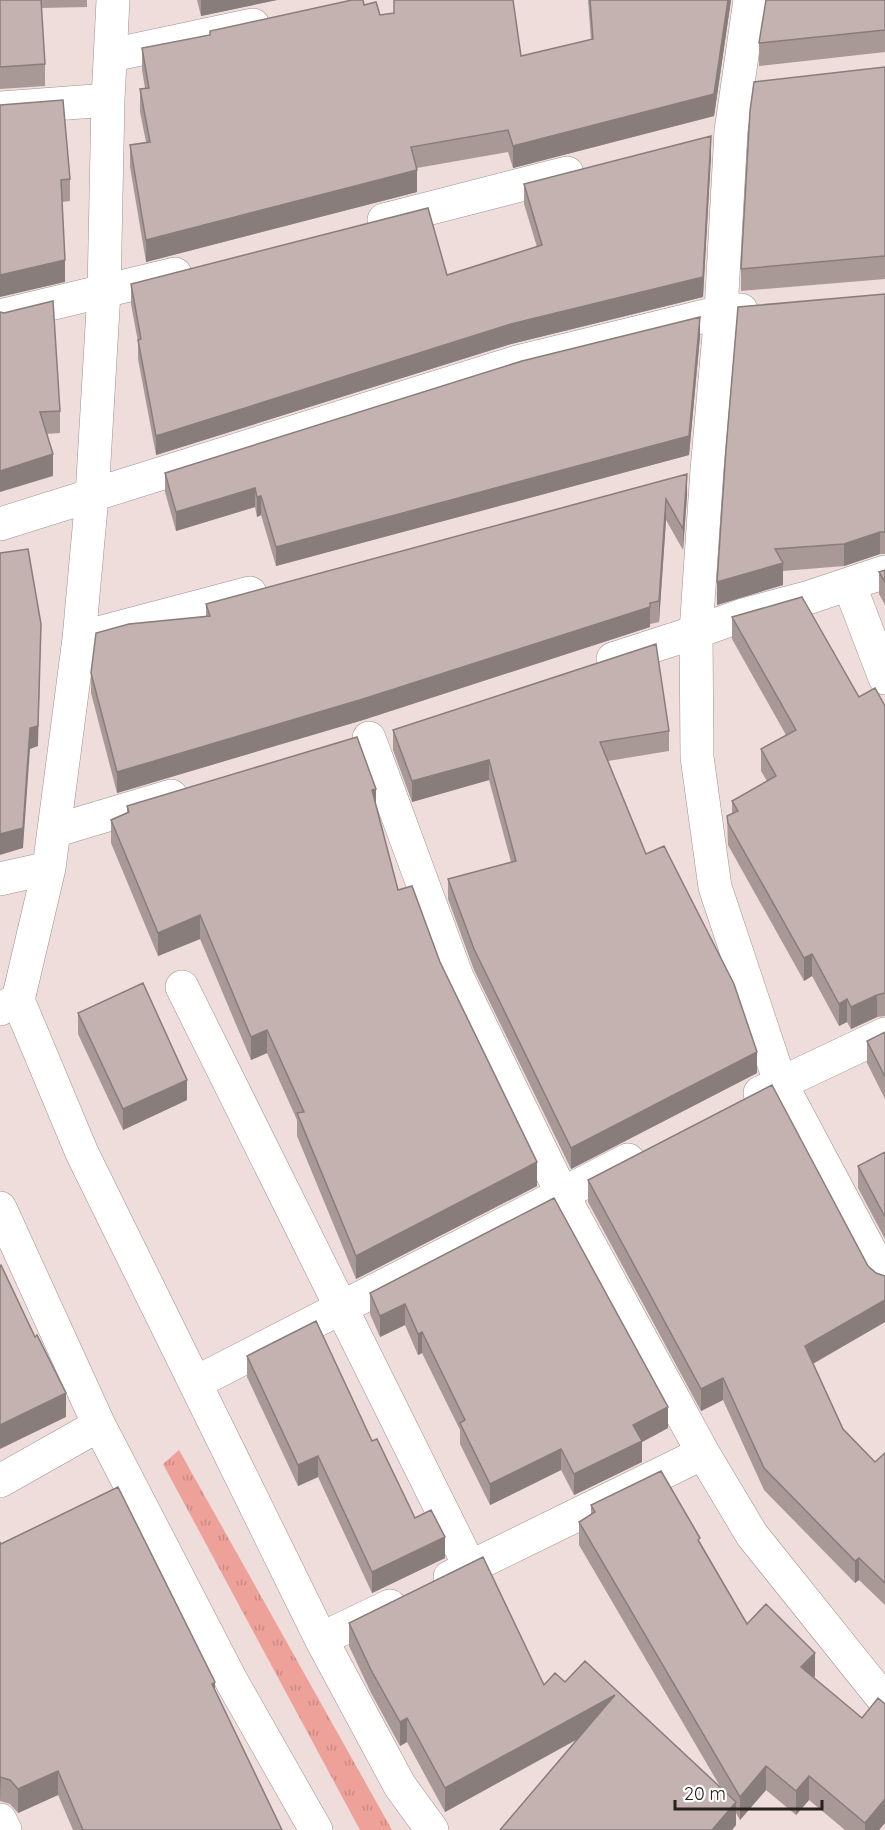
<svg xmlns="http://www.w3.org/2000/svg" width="885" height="1830" font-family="Quicksand,sans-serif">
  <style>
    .park { fill: url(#park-tufts) }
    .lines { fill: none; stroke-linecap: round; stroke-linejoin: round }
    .minor-casing { stroke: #a0908e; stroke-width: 34 }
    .minor { stroke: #fff; stroke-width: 33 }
    .wall { fill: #a89997 }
    .shaded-wall { fill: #887d7b }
    .building { fill: #c3b2b0; stroke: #887d7b; stroke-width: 1.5 }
  </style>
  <defs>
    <pattern id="park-tufts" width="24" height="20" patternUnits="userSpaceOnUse" patternTransform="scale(1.5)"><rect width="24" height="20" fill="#eda199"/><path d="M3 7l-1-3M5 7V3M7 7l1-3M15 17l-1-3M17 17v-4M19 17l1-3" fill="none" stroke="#cb8a84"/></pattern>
  </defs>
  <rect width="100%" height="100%" fill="#eedddb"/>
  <path class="park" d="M 179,1450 L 392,1830 L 360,1830 L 163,1464 Z"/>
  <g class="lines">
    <defs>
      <path id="minor" d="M 750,0 L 731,131 L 721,312 L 707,470 L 696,632 L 697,757 L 715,887 L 780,1082 L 885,1279
        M 112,55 L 253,25
        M 0,108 L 108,100
        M 384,220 L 567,173
        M 0,316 L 175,274
        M 0,524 L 517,362 L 721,312 L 741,310
        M 849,584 L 885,678
        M 91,635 L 250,593
        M 613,659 L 696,632 L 743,615 L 810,597 L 885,572
        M 369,738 L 457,977 L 562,1194 L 703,1453 L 752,1535 L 885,1701
        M 54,831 L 171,796
        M 0,879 L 49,868
        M 182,987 L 470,1567
        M 18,1000 L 82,1153 L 321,1639 L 400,1786 L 432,1830
        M 0,1009 L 18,1000 L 49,868 L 79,639 L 92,496 L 104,292 L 108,100 L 113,0
        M 760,1093 L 885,1034
        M 0,1208 L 99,1425 L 232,1682 L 316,1830
        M 195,1383 L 628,1160
        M 0,1481 L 99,1425
        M 450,1577 L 703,1453
        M 321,1639 L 390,1606
        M 0,1820 L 5,1830"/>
    </defs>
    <use href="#minor" class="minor-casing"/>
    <use href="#minor" class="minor"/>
  </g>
  <path class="wall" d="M 0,0 L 87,0 L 87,7 L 41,8 L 45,64 L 45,86 L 0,89 Z
    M 197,0 L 277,0 L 201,16 Z
    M 588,0 L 731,0 L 714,116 L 513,168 L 508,152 L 417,168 L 417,192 L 146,262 L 130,167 L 130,145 L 146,142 L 140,112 L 140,89 L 145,88 L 142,70 L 142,48 L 210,35 L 210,31 L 364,5 L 380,15 L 521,56 L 591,40 Z
    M 885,0 L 885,52 L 759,66 L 759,43 Z
    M 885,67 L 885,279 L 741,291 L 741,269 Z
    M 0,105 L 70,179 L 70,201 L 62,202 L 65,282 Z
    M 711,156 L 703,297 L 511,344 L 156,455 L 138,359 L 138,342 L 131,304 L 131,284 L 447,275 L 537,247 L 524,204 L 524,184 Z
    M 885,294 L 885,554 L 880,554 L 844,566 L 783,571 L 783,585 L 717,605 Z
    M 0,312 L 60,411 L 60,433 L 46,434 L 53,476 Z
    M 700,336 L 689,455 L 276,566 L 261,515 L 257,517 L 255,507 L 176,531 L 165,492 L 165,473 Z
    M 687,495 L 683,550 L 666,520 L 659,622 L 650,624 L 650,627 L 363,720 L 117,793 L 91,693 L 91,673 L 206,616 L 206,604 Z
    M 885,570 L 885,605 L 879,594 L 879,572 Z
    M 732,617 L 859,697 L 885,706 L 885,1016 L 877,1017 L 851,1029 L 847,1022 L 839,1026 L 812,976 L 804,981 L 728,845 L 727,816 L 732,814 L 732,801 L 767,781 L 761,771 L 761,749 L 786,735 L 732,639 Z
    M 393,730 L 669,731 L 669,751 L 608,761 L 646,854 L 757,1073 L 571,1169 L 474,970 L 448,899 L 448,879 L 511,862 L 489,780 L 412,802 L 393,750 Z
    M 127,806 L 376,806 L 398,890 L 440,962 L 537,1186 L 356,1279 L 297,1136 L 297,1120 L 267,1053 L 251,1060 L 200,939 L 158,956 L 111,843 L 111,820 L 127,813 Z
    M 78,1013 L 187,1100 L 123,1130 L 78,1034 Z
    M 885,1032 L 885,1099 L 867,1063 L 867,1041 Z
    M 885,1152 L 885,1239 L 858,1188 L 858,1166 Z
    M 588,1180 L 868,1266 L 876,1273 L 885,1276 L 885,1322 L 813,1364 L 843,1429 L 875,1462 L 885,1453 L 885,1605 L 859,1580 L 855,1583 L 764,1490 L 723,1400 L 701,1411 L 588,1202 Z
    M 554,1198 L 668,1428 L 642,1442 L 642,1462 L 574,1495 L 561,1470 L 490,1505 L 460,1444 L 460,1430 L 422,1353 L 418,1355 L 405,1325 L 380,1337 L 370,1314 L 370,1293 Z
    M 247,1356 L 372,1441 L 415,1518 L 445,1558 L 372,1593 L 318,1477 L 298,1486 L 247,1377 Z
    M 591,1505 L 700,1542 L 747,1624 L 815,1676 L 814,1678 L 862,1718 L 885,1823 L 879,1830 L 845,1830 L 809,1800 L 796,1815 L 766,1790 L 740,1820 L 736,1813 L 736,1825 L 732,1830 L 500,1830 L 578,1739 L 445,1812 L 407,1742 L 400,1746 L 371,1693 L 349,1646 L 349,1623 L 544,1685 L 565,1682 L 721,1788 L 579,1545 L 579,1522 L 591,1515 Z
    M 1,1544 L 215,1691 L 282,1830 L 73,1830 L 58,1795 L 18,1813 L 10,1804 L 0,1801 Z"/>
  <path class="shaded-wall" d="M 201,0 L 277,0 L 201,16 Z
    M 728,0 L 731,0 L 714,116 L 513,168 L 513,146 Z
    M 711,136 L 711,156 L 703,297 L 511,344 L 156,455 L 156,436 L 511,324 Z
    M 417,170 L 417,192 L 146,262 L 146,240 Z
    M 65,260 L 65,282 L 0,297 L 0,275 Z
    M 700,317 L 700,336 L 689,455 L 276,566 L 276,547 Z
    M 53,454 L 53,476 L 0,492 L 0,471 Z
    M 687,474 L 687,495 L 683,550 L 683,529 Z
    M 255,488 L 255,507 L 176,531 L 176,512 Z
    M 261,496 L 261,515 L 257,517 L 257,497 Z
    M 666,499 L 666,520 L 659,622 L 659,601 Z
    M 880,532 L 880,554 L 844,566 L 844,544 Z
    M 783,563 L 783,585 L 717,605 L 717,582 Z
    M 650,607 L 650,627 L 363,720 L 117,793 L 117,772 Z
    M 41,624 L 38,746 L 30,749 L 23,848 L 0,855 L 0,834 L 30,728 Z
    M 489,760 L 489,780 L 412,802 L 412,781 Z
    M 376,789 L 376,812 L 372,790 Z
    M 200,915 L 200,939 L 158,956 L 158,933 Z
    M 812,954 L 812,976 L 804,981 L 804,958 Z
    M 877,995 L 877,1017 L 851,1029 L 851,1007 Z
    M 847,999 L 847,1022 L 839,1026 L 839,1004 Z
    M 267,1030 L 267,1053 L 251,1060 L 251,1037 Z
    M 757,1052 L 757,1073 L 571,1169 L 571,1148 Z
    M 187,1080 L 187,1100 L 123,1130 L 123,1109 Z
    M 537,1162 L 537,1186 L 356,1279 L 356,1256 Z
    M 885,1300 L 885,1322 L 805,1368 L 805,1346 Z
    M 405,1304 L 405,1325 L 380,1337 L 380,1316 Z
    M 422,1332 L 422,1353 L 418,1355 L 418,1334 Z
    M 723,1378 L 723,1400 L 701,1411 L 701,1389 Z
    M 66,1393 L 66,1417 L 0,1449 L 0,1425 Z
    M 668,1407 L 668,1428 L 642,1442 L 642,1462 L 574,1495 L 574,1474 L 633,1425 Z
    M 561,1449 L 561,1470 L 490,1505 L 490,1484 Z
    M 318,1456 L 318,1477 L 298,1486 L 298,1465 Z
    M 445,1537 L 445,1558 L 372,1593 L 372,1572 Z
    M 859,1558 L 859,1580 L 855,1583 L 855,1561 Z
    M 815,1653 L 815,1676 L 801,1691 L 801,1667 Z
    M 215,1682 L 215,1706 L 212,1684 Z
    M 615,1695 L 615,1718 L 445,1812 L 445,1788 Z
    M 407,1718 L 407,1742 L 400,1746 L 400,1722 Z
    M 766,1766 L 766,1790 L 740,1820 L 740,1797 Z
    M 58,1771 L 58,1795 L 18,1813 L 18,1789 Z
    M 809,1776 L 809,1800 L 796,1815 L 796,1791 Z
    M 0,1777 L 1,1777 L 0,1801 Z
    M 885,1799 L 885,1823 L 879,1830 L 865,1830 L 865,1823 Z
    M 736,1802 L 736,1825 L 732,1830 L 712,1830 Z"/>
  <path class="building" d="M 0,0 L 41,0 L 45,64 L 0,67 Z
    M 352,0 L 363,0 L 364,5 L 376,2 L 380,15 L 394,13 L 394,0 L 513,0 L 521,56 L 593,39 L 590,0 L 728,0 L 714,94 L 513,146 L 508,130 L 411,147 L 417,170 L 146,240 L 130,145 L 150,142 L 140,89 L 149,88 L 142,48 L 210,35 L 210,31 Z
    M 766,0 L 885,0 L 885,30 L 759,43 Z
    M 885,67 L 885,256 L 741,269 L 750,111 L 754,82 Z
    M 63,100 L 70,179 L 61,180 L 65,260 L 0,275 L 0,105 Z
    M 711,136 L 703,277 L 511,324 L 156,436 L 138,340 L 141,339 L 131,284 L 428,208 L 447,275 L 542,245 L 524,184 Z
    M 885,294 L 885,532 L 880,532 L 844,544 L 775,549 L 783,563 L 717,582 L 726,449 L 738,307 Z
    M 53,301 L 60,411 L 40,412 L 53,454 L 0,471 L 0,312 L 4,313 Z
    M 700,317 L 689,436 L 276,547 L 261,496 L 257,497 L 255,488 L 176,512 L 165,473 L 522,361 Z
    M 687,474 L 683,529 L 666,499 L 659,601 L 650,603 L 650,607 L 363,699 L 117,772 L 91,673 L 96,633 L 129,624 L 210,616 L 206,604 Z
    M 28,549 L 41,624 L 38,726 L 30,728 L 23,828 L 0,834 L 0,553 Z
    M 885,570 L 885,582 L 879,572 Z
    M 802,597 L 859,697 L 875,688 L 885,706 L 885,993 L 877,995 L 851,1007 L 847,999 L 839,1004 L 812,954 L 804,958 L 728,823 L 727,816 L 738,811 L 732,801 L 776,776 L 761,749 L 796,730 L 732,617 Z
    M 656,644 L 669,731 L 600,742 L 646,854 L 664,846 L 734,984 L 757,1052 L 571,1148 L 474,949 L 448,879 L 516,861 L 489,760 L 412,781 L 393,730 Z
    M 357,737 L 376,789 L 372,790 L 398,890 L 412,886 L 440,962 L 537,1162 L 356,1256 L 297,1113 L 304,1112 L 267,1030 L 251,1037 L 200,915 L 158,933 L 111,820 L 129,812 L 127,806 Z
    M 143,983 L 187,1080 L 123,1109 L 78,1013 Z
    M 885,1032 L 885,1077 L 867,1041 Z
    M 772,1085 L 868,1266 L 876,1273 L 885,1276 L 885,1300 L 805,1346 L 843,1429 L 875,1462 L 885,1453 L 885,1583 L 859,1558 L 855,1561 L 764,1468 L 723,1378 L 701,1389 L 588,1180 Z
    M 885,1152 L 885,1217 L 858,1166 Z
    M 554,1198 L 668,1407 L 633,1425 L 642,1441 L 574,1474 L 561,1449 L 490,1484 L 460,1423 L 465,1420 L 422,1332 L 418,1334 L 405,1304 L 380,1316 L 370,1293 Z
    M 1,1265 L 35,1337 L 37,1335 L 66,1393 L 0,1425 L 0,1266 Z
    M 316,1321 L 372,1441 L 377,1439 L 415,1518 L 431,1510 L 445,1537 L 372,1572 L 318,1456 L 298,1465 L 247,1356 Z
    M 661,1471 L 700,1538 L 698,1540 L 747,1624 L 766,1604 L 815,1653 L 801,1667 L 862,1718 L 878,1698 L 885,1704 L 885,1799 L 865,1823 L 809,1776 L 796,1791 L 766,1766 L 740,1797 L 579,1522 L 595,1512 L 591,1505 Z
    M 118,1487 L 215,1682 L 212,1684 L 282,1830 L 83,1830 L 58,1771 L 18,1789 L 10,1780 L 0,1777 L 0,1542 L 1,1544 Z
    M 483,1557 L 544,1685 L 555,1673 L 565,1682 L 585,1661 L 736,1802 L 712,1830 L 500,1830 L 615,1695 L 445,1788 L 407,1718 L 400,1722 L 371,1670 L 349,1623 Z"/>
  <path d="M675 1800v9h147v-9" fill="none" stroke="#272120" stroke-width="3"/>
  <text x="684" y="1800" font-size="18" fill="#272120" stroke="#ffffff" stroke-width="4.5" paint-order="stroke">20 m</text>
</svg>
